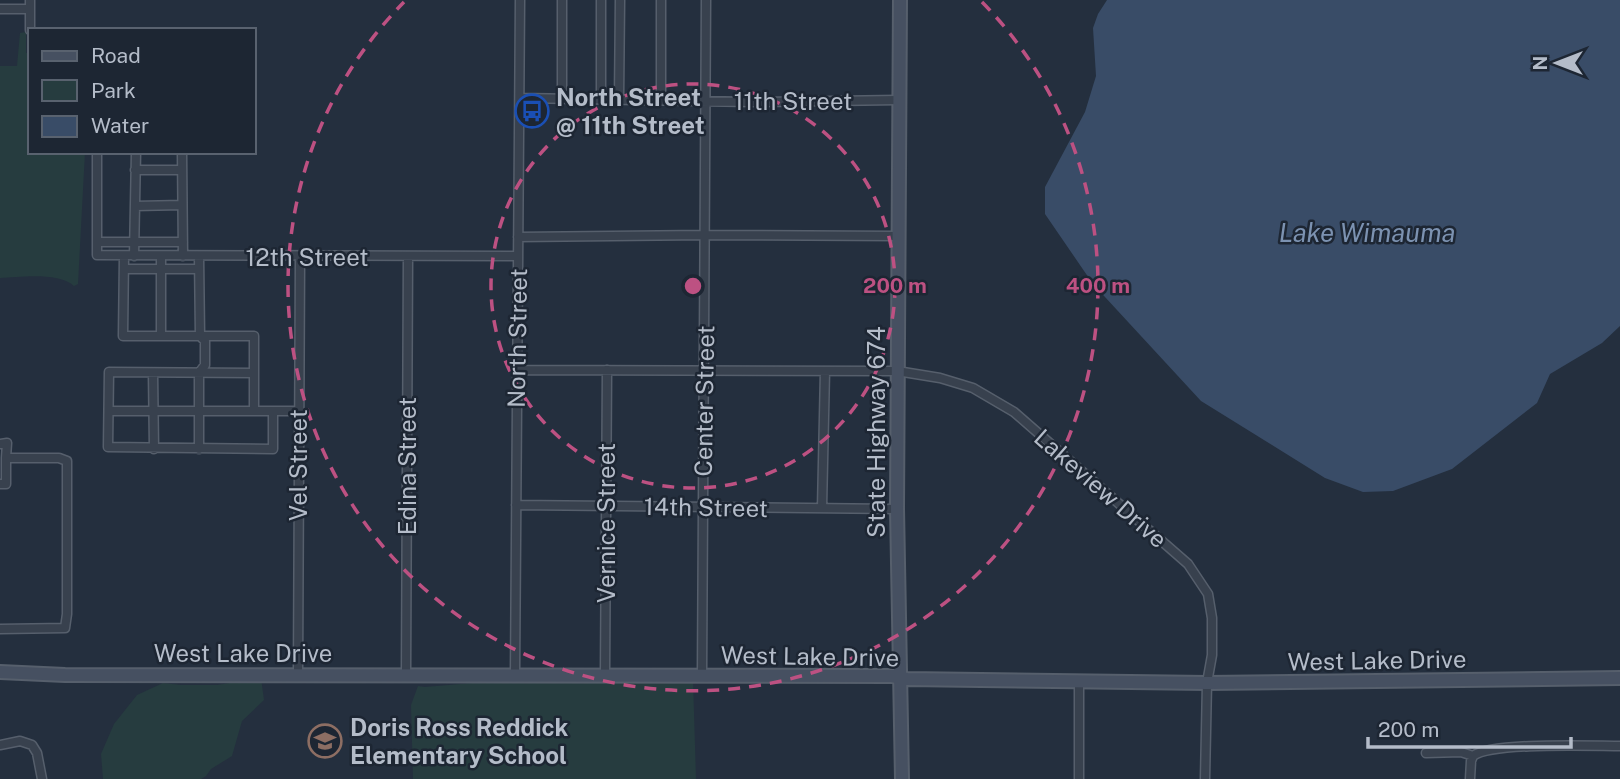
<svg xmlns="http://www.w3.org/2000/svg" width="1620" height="779" font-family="'Public Sans',sans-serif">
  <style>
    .green { fill: #263c3f }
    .water { fill: #394c67 }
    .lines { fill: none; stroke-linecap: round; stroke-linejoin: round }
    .street-casing { stroke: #565f6c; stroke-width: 11 }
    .secondary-casing { stroke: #565f6c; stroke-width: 16 }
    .street { stroke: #38414e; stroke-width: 8 }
    .secondary { stroke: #465061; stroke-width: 12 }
    .ring { fill: none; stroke: #bd5182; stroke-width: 3.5; stroke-dasharray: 12 9 }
    .labels { text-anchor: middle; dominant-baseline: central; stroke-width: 5; stroke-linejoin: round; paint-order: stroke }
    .poi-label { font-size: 24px; font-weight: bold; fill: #b4bcc9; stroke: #1d2633; text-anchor: start }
    .street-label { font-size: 24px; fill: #b4bcc9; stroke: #1d2633 }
    .water-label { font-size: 26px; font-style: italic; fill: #7c92b1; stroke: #1d2633 }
    .centre { fill: #bd5182; stroke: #1d2633; stroke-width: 3.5 }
    .ring-label { font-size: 21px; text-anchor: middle; font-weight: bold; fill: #bd5182; stroke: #1d2633; stroke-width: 5; stroke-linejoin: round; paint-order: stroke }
  </style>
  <rect width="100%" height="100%" fill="#242f3e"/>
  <path class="green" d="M 26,32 L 26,53 L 30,53 L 30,152 L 85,152 L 78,284 L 74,286 C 59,272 21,277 0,278 L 0,66 L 17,66 L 20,33 Z
    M 261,678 L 264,700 L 242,721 L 232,756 L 211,769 L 206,776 L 201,779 L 103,779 L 101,754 L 114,724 L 137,695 L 163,683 L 181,685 L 217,685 Z
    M 519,679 L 693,679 L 696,779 L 413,779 L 411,705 L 418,686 L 425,687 Z"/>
  <path class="water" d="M 1107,0 L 1620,0 L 1620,326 L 1602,343 L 1550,374 L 1537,403 L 1452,469 L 1393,491 L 1363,492 L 1325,478 L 1201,401 L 1093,284 L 1045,214 L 1045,187 L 1085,112 L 1096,76 L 1093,28 L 1098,14 Z"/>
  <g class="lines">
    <defs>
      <path id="street" d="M 30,0 L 30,30
        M 562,0 L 562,98
        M 601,0 L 601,99
        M 661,0 L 661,100
        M 0,9 L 30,9
        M 520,98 L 753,102 L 898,100
        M 619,99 L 620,0
        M 97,152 L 97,255 L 518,256
        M 182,152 L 183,256
        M 135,170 L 182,170
        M 135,206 L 182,205
        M 518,237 L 705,235 L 898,236
        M 97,242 L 183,242
        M 124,256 L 123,336 L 254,336 L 254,411
        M 134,256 L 136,152
        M 124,269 L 199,269
        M 161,336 L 161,256
        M 517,370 L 897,371 L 940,378 L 973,388 L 1014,412 L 1188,564 L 1208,594 L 1212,618 L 1212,655 L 1207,683 L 1205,779
        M 153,373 L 154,449
        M 254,373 L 109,372 L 108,447 L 273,449 L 273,411
        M 109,411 L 299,411
        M 0,444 L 7,443 L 6,458
        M 199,449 L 199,373 L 205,365 L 205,341 L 200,336 L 199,256
        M 0,484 L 6,484 L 6,458 L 59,458 L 67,461 L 67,614 L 65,628 L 0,629
        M 516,505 L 897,509
        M 822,508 L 825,371
        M 298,674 L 300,257
        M 406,674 L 408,257
        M 515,675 L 520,0
        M 605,675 L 607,370
        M 702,676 L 706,0
        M 1079,681 L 1079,779
        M 0,745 L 20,741 L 32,745 L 37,753 L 42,779
        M 1426,753 L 1461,752 L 1473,756 C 1491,742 1592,746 1620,746
        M 1470,779 L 1471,761 L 1473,756"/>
      <path id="secondary" d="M 900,0 L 897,509 L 902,779
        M 0,672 L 65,675 L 892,676 L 907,679 L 1207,683 L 1620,678"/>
    </defs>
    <use href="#street" class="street-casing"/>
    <use href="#secondary" class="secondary-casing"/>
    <use href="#street" class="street"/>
    <use href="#secondary" class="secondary"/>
  </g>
  <g class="ring">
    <circle cx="693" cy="286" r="202"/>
    <path d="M982 2A405 405 0 1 1 404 2"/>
  </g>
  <defs>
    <symbol id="bus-ring" viewBox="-11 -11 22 22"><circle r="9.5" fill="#1d2633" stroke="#1a4fb4" stroke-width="1.5"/><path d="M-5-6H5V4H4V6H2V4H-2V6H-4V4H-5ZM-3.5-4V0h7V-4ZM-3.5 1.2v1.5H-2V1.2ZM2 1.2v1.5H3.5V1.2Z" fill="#1a4fb4"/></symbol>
    <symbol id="school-ring" viewBox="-11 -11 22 22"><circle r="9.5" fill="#1d2633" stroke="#8d6e63" stroke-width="1.5"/><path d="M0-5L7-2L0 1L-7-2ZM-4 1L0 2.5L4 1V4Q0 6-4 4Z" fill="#8d6e63"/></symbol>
  </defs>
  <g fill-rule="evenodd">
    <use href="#bus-ring" x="513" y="92" width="38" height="38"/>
    <use href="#school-ring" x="306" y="722" width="38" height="38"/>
  </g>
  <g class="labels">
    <g class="poi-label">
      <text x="556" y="97">North Street<tspan x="556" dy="28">@ 11th Street</tspan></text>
      <text x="350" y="727">Doris Ross Reddick<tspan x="350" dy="28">Elementary School</tspan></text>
    </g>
    <g class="street-label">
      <text x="793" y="101">11th Street</text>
      <text x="307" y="257">12th Street</text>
      <text transform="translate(517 338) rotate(-89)">North Street</text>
      <text transform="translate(704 401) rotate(-89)">Center Street</text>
      <text transform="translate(876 432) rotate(-90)">State Highway 674</text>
      <text transform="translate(298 465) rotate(-90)">Vel Street</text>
      <text transform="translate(407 466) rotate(-90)">Edina Street</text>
      <text transform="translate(1101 488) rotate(41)">Lakeview Drive</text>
      <text transform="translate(706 507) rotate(1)">14th Street</text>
      <text transform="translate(606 523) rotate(-90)">Vernice Street</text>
      <text x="243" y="653">West Lake Drive</text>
      <text transform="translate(810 656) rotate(1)">West Lake Drive</text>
      <text transform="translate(1377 660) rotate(-1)">West Lake Drive</text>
    </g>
    <g class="water-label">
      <text x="1367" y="232">Lake Wimauma</text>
    </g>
  </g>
  <circle cx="693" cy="286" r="10" class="centre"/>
  <g class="ring-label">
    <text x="895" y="293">200 m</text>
    <text x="1098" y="293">400 m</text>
  </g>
  <rect x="28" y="28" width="228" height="126" fill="#1d2633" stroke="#59626f" stroke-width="2"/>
  <rect x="42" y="51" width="35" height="10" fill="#465061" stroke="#59626f" stroke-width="2"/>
  <text x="91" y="63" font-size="21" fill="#b4bcc9">Road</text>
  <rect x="42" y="80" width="35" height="21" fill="#263c3f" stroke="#59626f" stroke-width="2"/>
  <text x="91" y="98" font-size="21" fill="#b4bcc9">Park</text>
  <rect x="42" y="116" width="35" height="21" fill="#394c67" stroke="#59626f" stroke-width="2"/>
  <text x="91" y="133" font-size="21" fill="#b4bcc9">Water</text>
  <g transform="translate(1557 63) rotate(270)" stroke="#1d2633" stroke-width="5" paint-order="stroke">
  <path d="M0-5L12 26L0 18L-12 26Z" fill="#b4bcc9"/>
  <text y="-10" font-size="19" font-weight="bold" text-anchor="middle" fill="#b4bcc9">N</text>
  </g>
  <path d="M1368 737v10h203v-10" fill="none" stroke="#b4bcc9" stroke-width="3.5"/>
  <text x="1378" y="737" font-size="21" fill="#b4bcc9" stroke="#1d2633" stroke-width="5" paint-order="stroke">200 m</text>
</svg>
